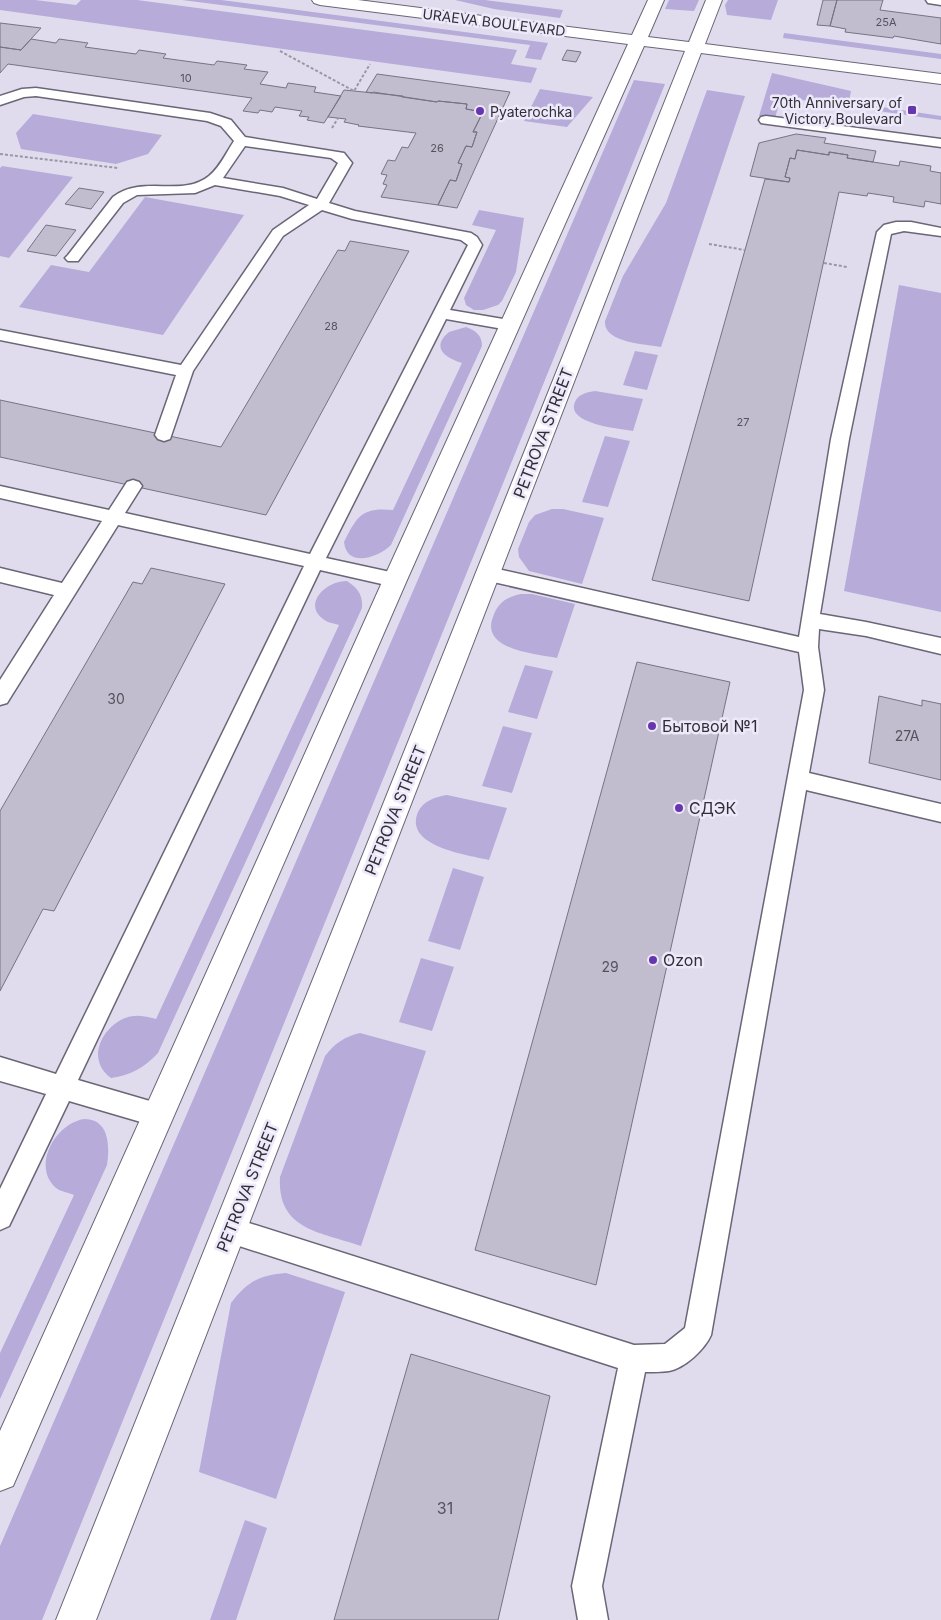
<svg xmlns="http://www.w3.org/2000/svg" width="941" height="1620" font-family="Inter,sans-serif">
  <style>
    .green { fill: #b7abda }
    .building { fill: #c1bdcf; stroke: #777384 }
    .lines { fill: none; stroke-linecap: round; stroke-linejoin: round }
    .service-casing { stroke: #6a6676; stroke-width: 3 }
    .secondary-casing { stroke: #6a6676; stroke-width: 2 }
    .path { stroke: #9a97a5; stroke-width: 2; stroke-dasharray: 3 2; stroke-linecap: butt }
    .service { fill: #fff; fill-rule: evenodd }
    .secondary { fill: #fff; fill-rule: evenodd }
    .poi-dot { fill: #6536ae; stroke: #ede9fb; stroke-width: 2 }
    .labels { text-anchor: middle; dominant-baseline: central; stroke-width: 5; stroke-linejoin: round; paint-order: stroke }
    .far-number-label { font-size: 11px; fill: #55525c }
    .far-street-label { font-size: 14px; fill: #312f36; stroke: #ede9fb }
    .far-poi-label { font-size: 14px; fill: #312f36; stroke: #ede9fb; text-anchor: end }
    .number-label { font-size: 14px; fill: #55525c }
    .street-label { font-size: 16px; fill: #312f36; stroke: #ede9fb }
    .poi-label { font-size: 16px; fill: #312f36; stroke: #ede9fb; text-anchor: start }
    .near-number-label { font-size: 16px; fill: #55525c }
  </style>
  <rect width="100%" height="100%" fill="#e0dcee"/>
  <path class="green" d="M 0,0 L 35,0 L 76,5 L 81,0 L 137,0 L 517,50 L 511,64 L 537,68 L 531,83 L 0,10 Z
    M 182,0 L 221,0 L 548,43 L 541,60 L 525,58 L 530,45 Z
    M 455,0 L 485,0 L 563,10 L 560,18 L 494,9 Z
    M 669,0 L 699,0 L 694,11 L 665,9 Z
    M 728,0 L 778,0 L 771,20 L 727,15 L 725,5 Z
    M 784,33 L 941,54 L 941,59 L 783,38 Z
    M 772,73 L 851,91 L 849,102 L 941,116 L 941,120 L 781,97 L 775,118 L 759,116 Z
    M 634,80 L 665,84 L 42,1620 L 0,1620 L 0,1546 Z
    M 540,89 L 593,97 L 567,127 L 524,121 Z
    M 707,90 L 745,96 L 661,347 C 646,344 603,343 605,321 L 623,276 L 666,203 Z
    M 33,114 L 162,135 L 148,154 L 116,164 L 21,149 L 16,133 Z
    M 2,166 L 73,177 L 9,258 L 0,256 L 0,168 Z
    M 145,197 L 244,215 L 163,335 L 19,307 L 51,265 L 89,272 Z
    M 479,210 L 524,218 L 516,272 L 502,301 L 498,305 L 483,310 L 474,310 L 466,305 L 464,298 L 496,230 L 472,225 Z
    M 899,285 L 941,293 L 941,612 L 844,591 Z
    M 466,327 C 476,331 482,335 482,346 L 391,545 C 379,557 347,569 344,542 C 357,516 362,507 393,510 L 462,363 C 446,358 430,348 449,332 Z
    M 635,351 L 658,355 L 647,390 L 623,385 Z
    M 595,391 L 643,399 L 633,431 C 620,429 565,424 575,402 C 578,394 588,392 595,391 Z
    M 605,436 L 630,441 L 608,507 L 582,502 Z
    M 552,509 L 563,509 L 604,518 L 582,584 L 529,571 L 519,557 L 518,549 L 529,522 L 535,515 Z
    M 347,581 C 358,588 363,595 362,608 L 158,1053 C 144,1068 131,1075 111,1078 C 86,1060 101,1028 125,1018 C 136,1014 145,1016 156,1019 L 339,625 C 336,624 331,623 328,622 C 300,608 323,581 347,581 Z
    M 521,594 L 532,594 L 575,604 L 557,658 C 536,654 480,650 493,617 C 498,602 507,597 521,594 Z
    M 525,665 L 553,671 L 537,719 L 508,712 Z
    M 503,726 L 532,733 L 512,793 L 482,786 Z
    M 447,795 L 507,808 L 489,860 C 469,855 403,847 418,812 C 423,801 435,797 447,795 Z
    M 453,868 L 484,877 L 460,950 L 428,941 Z
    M 421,958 L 454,967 L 432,1031 L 399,1022 Z
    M 360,1033 L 426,1051 L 361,1246 C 320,1232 277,1230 280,1177 L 325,1056 C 335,1043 344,1037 360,1033 Z
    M 84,1119 C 109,1119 110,1145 107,1165 L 0,1399 L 0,1353 L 74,1195 C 70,1193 63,1192 59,1190 C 30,1171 53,1124 84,1119 Z
    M 286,1273 L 345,1292 L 276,1499 L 199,1472 L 231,1303 C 247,1282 259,1275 286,1273 Z
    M 245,1520 L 267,1528 L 236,1620 L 210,1620 Z"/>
  <path class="building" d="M 823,0 L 837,0 L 830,26 L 817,25 Z
    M 837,0 L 883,0 L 880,10 L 941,18 L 941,44 L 894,36 L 893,38 L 845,32 L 846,29 L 830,26 Z
    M 0,23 L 41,28 L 21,50 L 0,47 Z
    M 31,39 L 56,43 L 59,39 L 88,43 L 85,47 L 136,54 L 139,50 L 166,54 L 163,58 L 214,65 L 217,61 L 247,65 L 244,69 L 268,72 L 260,84 L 286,88 L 288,83 L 316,87 L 314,92 L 341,96 L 324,123 L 307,120 L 309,117 L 299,116 L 302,111 L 275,107 L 272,112 L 260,110 L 258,113 L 243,111 L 252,98 L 8,64 L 0,73 L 0,47 L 21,50 Z
    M 567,50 L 581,52 L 576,62 L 562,60 Z
    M 377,74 L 510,92 L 457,208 L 438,205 L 450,180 L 456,181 L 462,164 L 458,163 L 466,146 L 472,147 L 477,132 L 473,132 L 483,112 L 466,109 L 467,104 L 438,101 L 437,102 L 373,92 L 372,93 L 366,92 Z
    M 344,90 L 403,96 L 402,97 L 437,102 L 438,101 L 467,104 L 466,109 L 483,112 L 473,132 L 477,132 L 472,147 L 466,146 L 458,163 L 462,164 L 456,181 L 450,180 L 438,205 L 381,197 L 387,185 L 383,184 L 387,175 L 381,174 L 388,160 L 395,161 L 402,147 L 408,148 L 416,133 L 358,126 L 359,125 L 344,122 L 346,119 L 328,117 Z
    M 796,134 L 826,138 L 824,143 L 876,151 L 873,162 L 847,158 L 848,155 L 829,152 L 829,155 L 797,150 L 795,159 L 790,158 L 785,177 L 790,178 L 789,182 L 750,176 L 759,143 Z
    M 797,150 L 829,155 L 829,152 L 848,155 L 847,158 L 899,166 L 900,161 L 931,166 L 930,171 L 941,173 L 941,204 L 925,201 L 924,207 L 893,202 L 894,197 L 868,193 L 867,196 L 839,192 L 749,601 L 652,580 L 765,179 L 789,182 L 790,178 L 785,177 L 790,158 L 795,159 Z
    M 79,188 L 104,192 L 91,209 L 65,204 Z
    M 46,225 L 76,230 L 56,256 L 27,251 Z
    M 350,241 L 409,251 L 266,515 L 0,457 L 0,400 L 221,447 L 338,250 L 345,251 Z
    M 151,568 L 225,584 L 54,911 L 43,909 L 0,991 L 0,811 L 133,582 L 142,584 Z
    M 637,662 L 730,682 L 596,1285 L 475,1250 Z
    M 879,696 L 922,706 L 922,700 L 941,704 L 941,780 L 869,763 Z
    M 411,1354 L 550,1396 L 498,1620 L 334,1620 Z"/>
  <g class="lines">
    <defs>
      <path id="service" d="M 926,0 L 941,0 L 941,5 L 928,3 Z
        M 36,88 L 210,113 L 231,120 L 245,137 L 344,153 L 352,163 L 329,203 L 355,211 L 471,233 L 477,237 L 482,245 L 450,310 L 509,320 L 515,321 L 517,325 L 515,329 L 509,330 L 446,319 L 326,558 L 395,573 L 402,575 L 404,580 L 402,585 L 395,587 L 320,570 L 78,1080 L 167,1106 L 170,1115 L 167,1124 L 158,1127 L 69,1101 L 9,1226 L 0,1230 L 0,1189 L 46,1094 L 0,1081 L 0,1057 L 56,1074 L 304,566 L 118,525 L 7,703 L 0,705 L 0,680 L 54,595 L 0,582 L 0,568 L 62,583 L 102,521 L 0,498 L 0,486 L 109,510 L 127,482 L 133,480 L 139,482 L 142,486 L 125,513 L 310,554 L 468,245 L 461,240 L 352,219 L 322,210 L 283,236 L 193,371 L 170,439 L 164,441 L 158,439 L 155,435 L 176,375 L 0,340 L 0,330 L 181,365 L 273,230 L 309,205 L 280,196 L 215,185 L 195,193 L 137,195 L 123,203 L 78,261 L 68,261 L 65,258 L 68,255 L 113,197 C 143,174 182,198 209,176 C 220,167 226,153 234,141 L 221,126 L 207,121 L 36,96 L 24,97 L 0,105 L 0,96 L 22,89 ZM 245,146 L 331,158 L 338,163 L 317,199 L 283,188 L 223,178 Z
        M 766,116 L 941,139 L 941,147 L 761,123 L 759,120 L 761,117 Z
        M 896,222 L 911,222 L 941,228 L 941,236 L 904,231 L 891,234 L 849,439 L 820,614 L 866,622 L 941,638 L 941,654 L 866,636 L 819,629 L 818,647 L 824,690 L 809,773 L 941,804 L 941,822 L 806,790 L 711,1335 C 705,1349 685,1368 669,1371 C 662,1372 653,1372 645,1372 L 602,1586 L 608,1620 L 578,1620 L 572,1586 L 618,1368 L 230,1243 L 221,1239 L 217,1230 L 221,1221 L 230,1217 L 634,1345 L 665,1344 L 685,1328 L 804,690 L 799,652 L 489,581 L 482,579 L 480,574 L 482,569 L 489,567 L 799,637 L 831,439 L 877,232 L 884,225 Z"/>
      <path id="secondary" d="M 312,0 L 358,0 L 632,35 L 648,0 L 664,0 L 648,37 L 689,42 L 706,0 L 722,0 L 705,44 L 941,74 L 941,84 L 701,53 L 96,1620 L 56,1620 L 685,51 L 644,46 L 407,580 L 13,1486 L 0,1491 L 0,1431 L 383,580 L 628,44 L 320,5 L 314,3 Z"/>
    </defs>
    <use href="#service" class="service-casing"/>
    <use href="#secondary" class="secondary-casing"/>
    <path class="path" d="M 280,51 L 354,91 L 370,64
      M 332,128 L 338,118
      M 0,154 L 118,168
      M 709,244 L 745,250
      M 824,263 L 847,267"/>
    <use href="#service" class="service"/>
    <use href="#secondary" class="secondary"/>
  </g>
  <g class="poi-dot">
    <rect x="907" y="105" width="10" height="10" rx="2.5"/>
    <circle cx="480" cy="111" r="5"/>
    <circle cx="652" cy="726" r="5"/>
    <circle cx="679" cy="808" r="5"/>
    <circle cx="653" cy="960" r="5"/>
  </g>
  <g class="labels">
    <g class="far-number-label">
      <text x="886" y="22">25А</text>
      <text x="186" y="78">10</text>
      <text x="437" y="148">26</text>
      <text x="331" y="326">28</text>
      <text x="743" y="422">27</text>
    </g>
    <g class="far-street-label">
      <text transform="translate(494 22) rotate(7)">URAEVA BOULEVARD</text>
    </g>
    <g class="far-poi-label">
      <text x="902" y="102">70th Anniversary of<tspan x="902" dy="16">Victory Boulevard</tspan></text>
      <text x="490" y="111" text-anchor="start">Pyaterochka</text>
    </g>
    <g class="number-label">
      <text x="116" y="698">30</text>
      <text x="907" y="735">27А</text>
      <text x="610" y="966">29</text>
    </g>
    <g class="street-label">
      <text transform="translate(543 433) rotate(-69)">PETROVA STREET</text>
      <text transform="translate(395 810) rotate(-68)">PETROVA STREET</text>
      <text transform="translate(247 1187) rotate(-68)">PETROVA STREET</text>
    </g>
    <g class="poi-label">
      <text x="662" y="726">Бытовой №1</text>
      <text x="689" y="808">СДЭК</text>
      <text x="663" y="960">Ozon</text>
    </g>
    <g class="near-number-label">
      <text x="445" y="1508">31</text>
    </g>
  </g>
</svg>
